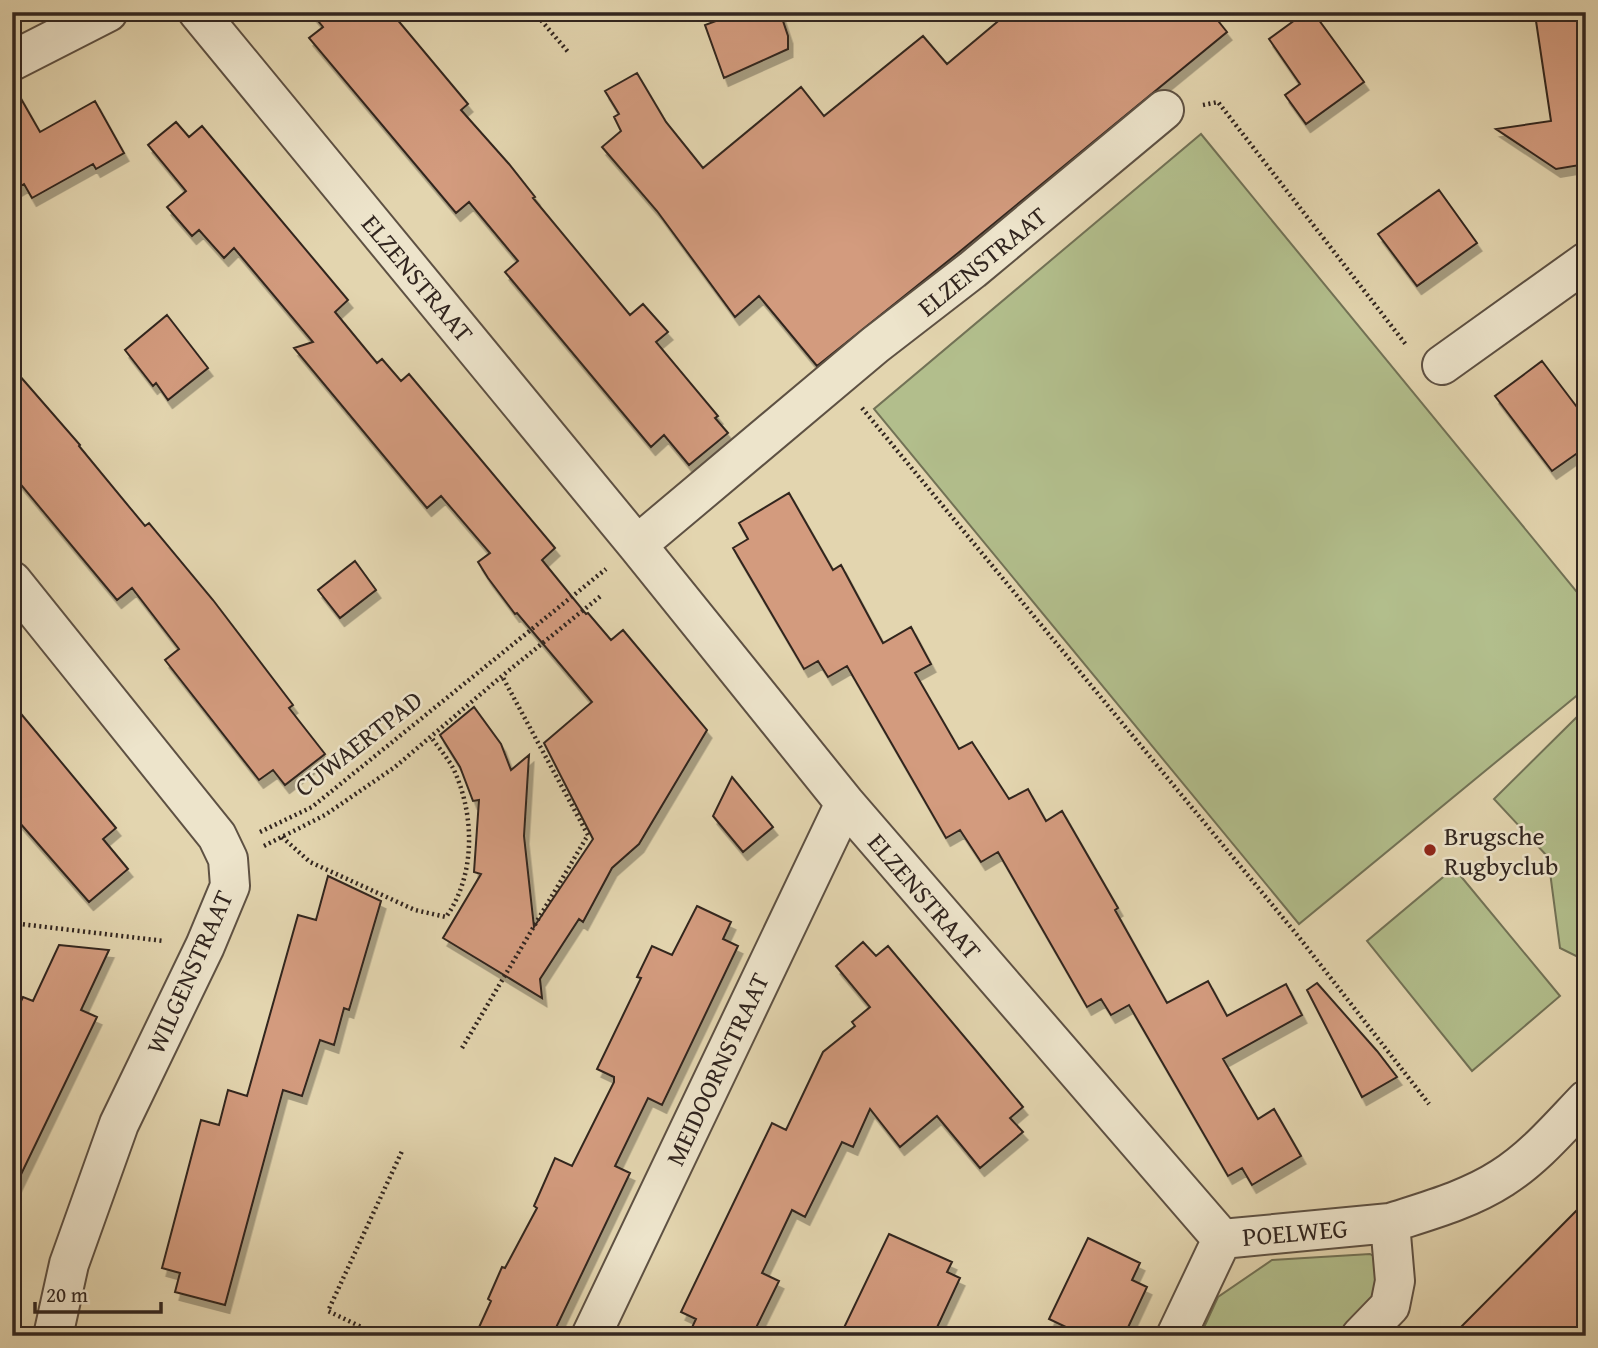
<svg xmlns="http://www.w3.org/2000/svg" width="1598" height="1348" font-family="'Gentium Book Plus',serif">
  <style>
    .green { fill: #b2be8c; stroke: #727256; stroke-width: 2 }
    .building { fill: #d39b7e; stroke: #31251f; stroke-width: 2; filter: url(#shadow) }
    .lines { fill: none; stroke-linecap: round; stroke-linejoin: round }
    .minor-casing { stroke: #5e5143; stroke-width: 42 }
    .path { stroke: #31251f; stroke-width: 4.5; stroke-dasharray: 2 3.5; stroke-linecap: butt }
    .minor { stroke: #ede4cb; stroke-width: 38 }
    .poi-dot { fill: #8f2418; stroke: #ede4cb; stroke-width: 2.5 }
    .labels { text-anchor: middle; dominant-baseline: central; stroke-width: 5; stroke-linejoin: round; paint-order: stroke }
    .street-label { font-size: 26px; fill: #31251f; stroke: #ede4cb }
    .poi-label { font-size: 26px; fill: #31251f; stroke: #ede4cb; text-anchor: start }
  </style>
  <defs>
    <filter id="shadow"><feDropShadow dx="4.5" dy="8" stdDeviation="0" flood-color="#0004"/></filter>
  </defs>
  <rect width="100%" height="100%" fill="#e3d5af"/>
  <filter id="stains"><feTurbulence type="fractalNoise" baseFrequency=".00286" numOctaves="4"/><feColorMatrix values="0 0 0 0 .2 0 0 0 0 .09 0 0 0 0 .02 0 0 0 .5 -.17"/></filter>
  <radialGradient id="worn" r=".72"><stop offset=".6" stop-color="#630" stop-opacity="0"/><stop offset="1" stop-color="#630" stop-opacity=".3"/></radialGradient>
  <path class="green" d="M 1201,134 L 1586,603 L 1586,688 L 1299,924 L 874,409 Z
    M 1586,708 L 1586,961 L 1560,948 L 1548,857 L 1494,799 Z
    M 1454,868 L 1560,996 L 1472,1071 L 1367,941 Z
    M 1370,1254 L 1380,1260 L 1380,1291 L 1344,1336 L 1200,1336 L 1218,1297 L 1272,1260 Z"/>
  <path class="building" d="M 311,12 L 391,12 L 468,104 L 461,110 L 509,164 L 535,197 L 533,198 L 630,315 L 643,304 L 668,332 L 656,342 L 718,416 L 715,418 L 728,433 L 689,465 L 664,435 L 651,447 L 505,272 L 518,261 L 469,202 L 456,213 L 309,38 L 323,27 Z
    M 740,12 L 780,12 L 788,36 L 788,49 L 724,78 L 705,25 Z
    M 1009,12 L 1211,12 L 1227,32 L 958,253 L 817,366 L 759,296 L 735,317 L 657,211 L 602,147 L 621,131 L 614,117 L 619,114 L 605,91 L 637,73 L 666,122 L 703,168 L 801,87 L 824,116 L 923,36 L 947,64 Z
    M 1306,12 L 1313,12 L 1364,82 L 1306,124 L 1285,95 L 1300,84 L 1269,39 Z
    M 1586,14 L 1586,164 L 1556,169 L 1496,129 L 1551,121 L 1536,21 Z
    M 12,83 L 40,132 L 95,101 L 124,153 L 96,169 L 93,164 L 32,198 L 24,184 L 12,191 Z
    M 176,122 L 189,137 L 202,126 L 348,300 L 335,312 L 377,363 L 382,359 L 401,381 L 409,374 L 555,548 L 542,560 L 586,614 L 588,613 L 611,640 L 623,630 L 707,730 L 639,844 L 612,868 L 583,922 L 579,919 L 540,979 L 542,998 L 443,938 L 481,874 L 474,872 L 479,800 L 473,801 L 460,767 L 440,735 L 474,707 L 501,744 L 511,770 L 529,755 L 524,836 L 534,927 L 593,839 L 544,743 L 592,702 L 517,613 L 515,614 L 488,578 L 478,562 L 490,553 L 441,496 L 427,508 L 294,348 L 313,342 L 234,248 L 224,258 L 199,230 L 192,236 L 167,207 L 186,191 L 148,145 Z
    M 1439,190 L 1477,243 L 1417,286 L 1378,234 Z
    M 167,315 L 208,368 L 168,400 L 156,383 L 153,386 L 125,350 Z
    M 1542,361 L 1586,419 L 1586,447 L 1552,471 L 1495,396 Z
    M 12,367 L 80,445 L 79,446 L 145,526 L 149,523 L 213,600 L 293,705 L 289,708 L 325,754 L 285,785 L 273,770 L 259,780 L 165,660 L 179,649 L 132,588 L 117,600 L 12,474 Z
    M 789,493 L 833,570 L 841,565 L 883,643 L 911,627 L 931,664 L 915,673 L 959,749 L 972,742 L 1009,799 L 1028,789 L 1046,821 L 1062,811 L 1118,908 L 1115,910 L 1167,1003 L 1208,981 L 1227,1016 L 1286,984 L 1302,1015 L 1223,1059 L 1258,1119 L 1274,1109 L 1301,1156 L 1252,1185 L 1242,1168 L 1228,1176 L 1129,1005 L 1111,1015 L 1101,999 L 1087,1007 L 998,852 L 981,862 L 960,830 L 946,838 L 847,666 L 828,677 L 818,661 L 804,669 L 733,548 L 748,539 L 739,523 Z
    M 355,561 L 376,590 L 340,618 L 318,590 Z
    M 12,703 L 116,828 L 103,839 L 128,869 L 89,902 L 12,814 Z
    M 732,777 L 773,827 L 743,852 L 713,816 Z
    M 328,876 L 381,901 L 349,1010 L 344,1008 L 334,1045 L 320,1040 L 302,1096 L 283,1090 L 225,1305 L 175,1292 L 180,1273 L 162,1268 L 201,1120 L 219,1125 L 228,1090 L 247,1096 L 298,915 L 316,920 Z
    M 697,906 L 731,922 L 723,939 L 738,946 L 662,1105 L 648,1098 L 615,1166 L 630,1173 L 552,1336 L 475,1336 L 491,1301 L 488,1299 L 502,1267 L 505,1268 L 537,1208 L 534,1206 L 555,1158 L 572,1166 L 614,1082 L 614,1077 L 597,1069 L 641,978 L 637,977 L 652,946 L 672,955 Z
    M 863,942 L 876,956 L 888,946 L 978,1053 L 1023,1107 L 1010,1118 L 1023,1132 L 980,1168 L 937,1116 L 900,1147 L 870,1109 L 853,1147 L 842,1142 L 805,1217 L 792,1210 L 762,1273 L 779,1281 L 752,1336 L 688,1336 L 696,1319 L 681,1312 L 772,1123 L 786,1130 L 823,1052 L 855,1026 L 852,1022 L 870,1007 L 836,966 Z
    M 59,945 L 109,950 L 81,1010 L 97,1017 L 12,1193 L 12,1020 L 23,997 L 33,1001 Z
    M 1317,983 L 1377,1051 L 1397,1077 L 1362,1097 L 1307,990 Z
    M 1586,1201 L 1586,1321 L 1570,1336 L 1452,1336 Z
    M 889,1234 L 952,1262 L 947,1272 L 960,1278 L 933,1336 L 840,1336 Z
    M 1088,1238 L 1140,1263 L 1132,1280 L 1147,1287 L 1124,1336 L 1062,1336 L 1066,1327 L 1049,1319 Z"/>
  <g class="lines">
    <defs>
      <path id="minor" d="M 198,12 L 637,545 L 845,803 L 1222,1239
        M 12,61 L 108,12
        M 1442,365 L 1586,262
        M 637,545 L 875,345 L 972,270 L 1164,110
        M 12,581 L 217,836 L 228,859 L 230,886 L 205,946 L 119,1124 L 69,1264 L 53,1336
        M 1222,1239 L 1390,1223
        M 591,1336 L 845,803
        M 1176,1336 L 1222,1239
        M 1361,1336 L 1390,1306 L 1395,1281 L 1390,1223 C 1427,1211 1468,1200 1502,1178 C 1534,1158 1560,1127 1586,1100"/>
    </defs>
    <use href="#minor" class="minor-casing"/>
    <path class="path" d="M 534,12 L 569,53
      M 1203,105 L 1218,102 L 1407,346
      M 862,408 L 1298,936 L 1429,1104
      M 260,832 L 312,807 L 606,569
      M 282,837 L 310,862 L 415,910 L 446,917 C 476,875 475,814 453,768 C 447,757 438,747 431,737
      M 264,846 L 325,815 L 395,767 L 502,676 L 602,595
      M 12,923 L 164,941
      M 462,1048 L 588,835 L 502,676
      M 380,1336 L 328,1311 L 403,1149"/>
    <use href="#minor" class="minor"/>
  </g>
  <circle class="poi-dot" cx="1430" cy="850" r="7"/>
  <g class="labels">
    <g class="street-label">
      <text transform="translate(982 261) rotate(-39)">ELZENSTRAAT</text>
      <text transform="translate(418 278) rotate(50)">ELZENSTRAAT</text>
      <text transform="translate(358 743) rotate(-38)">CUWAERTPAD</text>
      <text transform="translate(925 896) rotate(49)">ELZENSTRAAT</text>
      <text transform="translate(189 972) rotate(-66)">WILGENSTRAAT</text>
      <text transform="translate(717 1069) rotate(-65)">MEIDOORNSTRAAT</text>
      <text transform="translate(1295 1232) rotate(-5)">POELWEG</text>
    </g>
    <g class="poi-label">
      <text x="1444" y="835">Brugsche<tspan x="1444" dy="30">Rugbyclub</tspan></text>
    </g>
  </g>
  <rect width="1598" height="1348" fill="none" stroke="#e3d5af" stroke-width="42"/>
  <rect x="14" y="14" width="1570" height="1320" fill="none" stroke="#31251f" stroke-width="3.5"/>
  <rect x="21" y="21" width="1556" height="1306" fill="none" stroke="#31251f" stroke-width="2"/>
  <path d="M35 1302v10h126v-10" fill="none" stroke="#31251f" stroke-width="3.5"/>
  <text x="46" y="1302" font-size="21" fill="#31251f" stroke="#ede4cb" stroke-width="5" paint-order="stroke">20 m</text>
  <rect width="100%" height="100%" filter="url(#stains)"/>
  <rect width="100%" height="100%" fill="url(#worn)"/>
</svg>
